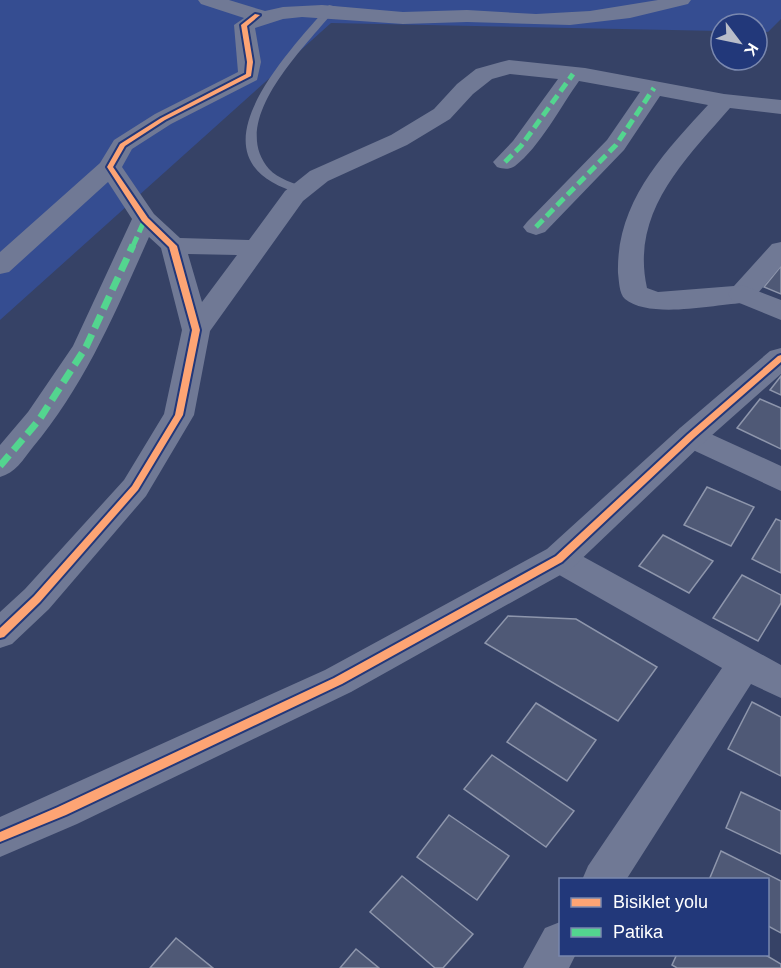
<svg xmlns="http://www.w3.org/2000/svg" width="781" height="968" font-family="Helvetica,sans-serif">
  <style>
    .green { fill: #354d91 }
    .building { fill: #4f5976; stroke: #8e96ac; stroke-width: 1.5 }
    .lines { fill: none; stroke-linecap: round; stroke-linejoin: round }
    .service { fill: #707995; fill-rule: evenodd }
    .minor { fill: #707995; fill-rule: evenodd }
    .tertiary { fill: #707995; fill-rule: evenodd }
    .quiet-far1 { stroke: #53d58f; stroke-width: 5; stroke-dasharray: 10 5; stroke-linecap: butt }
    .quiet { stroke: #53d58f; stroke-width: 7; stroke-dasharray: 14 7; stroke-linecap: butt }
    .cycleway-casing { stroke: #22387a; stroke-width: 4 }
    .cycleway { fill: #fda474; fill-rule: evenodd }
  </style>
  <rect width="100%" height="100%" fill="#364266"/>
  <path class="green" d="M 0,0 L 781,0 L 781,19 L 768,32 L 757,31 L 757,24 L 721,24 L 721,31 L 331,23 L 0,320 Z"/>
  <path class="building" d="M 781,266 L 781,294 L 764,287 Z
    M 781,376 L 781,395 L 770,390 Z
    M 760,399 L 781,408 L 781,449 L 737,428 Z
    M 707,487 L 754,507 L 731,546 L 684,525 Z
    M 776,519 L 781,521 L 781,573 L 752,559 Z
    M 663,535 L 713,561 L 689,593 L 639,566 Z
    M 742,575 L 781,595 L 781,603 L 758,641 L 713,618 Z
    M 508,616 L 576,619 L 657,667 L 618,721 L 485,643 Z
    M 752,702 L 781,717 L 781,776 L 728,749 Z
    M 536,703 L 596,740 L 567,781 L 507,742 Z
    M 492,755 L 574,811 L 546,847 L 464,789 Z
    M 741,792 L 781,811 L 781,854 L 726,828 Z
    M 449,815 L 509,856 L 477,900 L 417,857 Z
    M 721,851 L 781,881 L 781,933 L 768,926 L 768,880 L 709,880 Z
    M 402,876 L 473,934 L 443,968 L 435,968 L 370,912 Z
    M 176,938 L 213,968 L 150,968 Z
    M 356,949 L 379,968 L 340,968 Z
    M 677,954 L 764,954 L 781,964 L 781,968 L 677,968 L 672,965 Z"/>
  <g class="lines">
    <path class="service" d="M 329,5 L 337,7 C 308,45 226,119 269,169 C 278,179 294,183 306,188 L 306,192 L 302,194 C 181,162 286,55 329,5 Z"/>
    <path class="minor" d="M 198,0 L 229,0 L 265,11 L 283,7 L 322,5 L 403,12 L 467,10 L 536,14 L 590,11 L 658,0 L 691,0 L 688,4 L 630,18 L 570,25 L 467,22 L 403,24 L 302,17 L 283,19 L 255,28 L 261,62 L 257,80 L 171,124 L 132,149 L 122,167 L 154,214 L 180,238 L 249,240 L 285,191 L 310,171 L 391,135 L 434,109 L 457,84 L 476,69 L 501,62 L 509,60 L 585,68 L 724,94 L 781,100 L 781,114 L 730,108 C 685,160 630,212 647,288 L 658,292 L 734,286 L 772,244 L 781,242 L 781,266 L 752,300 L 742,303 C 713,305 649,319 625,299 C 619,294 619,280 618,273 C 616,202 664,153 708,105 L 660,96 L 624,150 L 545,232 L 536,235 L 527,232 L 523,227 L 527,222 L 607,140 L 640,92 L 579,81 C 561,106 539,148 515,166 C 509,170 503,169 497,167 L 493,162 L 513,141 L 558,79 L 510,74 L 492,79 L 473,94 L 450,119 L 407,145 L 328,181 L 303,201 L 210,331 L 194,415 L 146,496 L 49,609 L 12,644 L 0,648 L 0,612 L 25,589 L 124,480 L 164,414 L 182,330 L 161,248 L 149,237 C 116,311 85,385 33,447 C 23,460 15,473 0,477 L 0,445 L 28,412 L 73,346 L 132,219 L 108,182 L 9,272 L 0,274 L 0,252 L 100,163 L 114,140 L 155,114 L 238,72 L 234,25 L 244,18 L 201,4 ZM 188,254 L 237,255 L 202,302 Z
      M 691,425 L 781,466 L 781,491 L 680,444 L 676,436 L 680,428 Z
      M 559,546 L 571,550 L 781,665 L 781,698 L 751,684 L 626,880 L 582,880 L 588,866 L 722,668 L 547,568 L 542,559 L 547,550 Z
      M 560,922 L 560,954 L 576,954 L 569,968 L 523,968 L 545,928 Z"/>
    <path class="tertiary" d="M 742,285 L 781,300 L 781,320 L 732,300 L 728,294 L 732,288 Z
      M 781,348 L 781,374 L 702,444 L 571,569 L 351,692 L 77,824 L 0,857 L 0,817 L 325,670 L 547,549 L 680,428 L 770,351 Z"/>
    <path class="quiet-far1" d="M 505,162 L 521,146 L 573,74
      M 536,227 L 616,145 L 654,88
      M 133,246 L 145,219"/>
    <path class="quiet" d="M 0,466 L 39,420 L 86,347 L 133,245"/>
    <defs>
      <path id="cycleway" d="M 255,14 L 260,15 L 247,26 L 253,62 L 251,76 L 165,120 L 125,146 L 113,167 L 148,218 L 177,246 L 200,330 L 183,415 L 138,490 L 40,602 L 4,637 L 0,638 L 0,628 L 34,596 L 132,486 L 175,415 L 192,330 L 169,247 L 142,221 L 107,167 L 120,144 L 161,118 L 246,74 L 247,62 L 241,25 Z
        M 781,355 L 781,362 L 694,438 L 562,562 L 342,684 L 66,815 L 0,842 L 0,832 L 58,807 L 334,678 L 556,556 L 688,434 L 778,356 Z"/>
    </defs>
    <use href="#cycleway" class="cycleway-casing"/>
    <use href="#cycleway" class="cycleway"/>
  </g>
  <rect x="559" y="878" width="210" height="78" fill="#22387a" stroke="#7a88af" stroke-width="1.5"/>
  <rect x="571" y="898" width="30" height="9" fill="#fda474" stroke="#7a88af" stroke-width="1.5"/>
  <text x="613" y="908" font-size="18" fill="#ffffff">Bisiklet yolu</text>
  <rect x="571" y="928" width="30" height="9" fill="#53d58f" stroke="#7a88af" stroke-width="1.5"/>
  <text x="613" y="938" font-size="18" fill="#ffffff">Patika</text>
  <g transform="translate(739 42) rotate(122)"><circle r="28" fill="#22387a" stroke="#7a88af" stroke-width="1.5"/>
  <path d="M0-4.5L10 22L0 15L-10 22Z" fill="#b9bdc9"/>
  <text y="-9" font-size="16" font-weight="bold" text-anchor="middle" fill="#ffffff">K</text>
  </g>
</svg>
